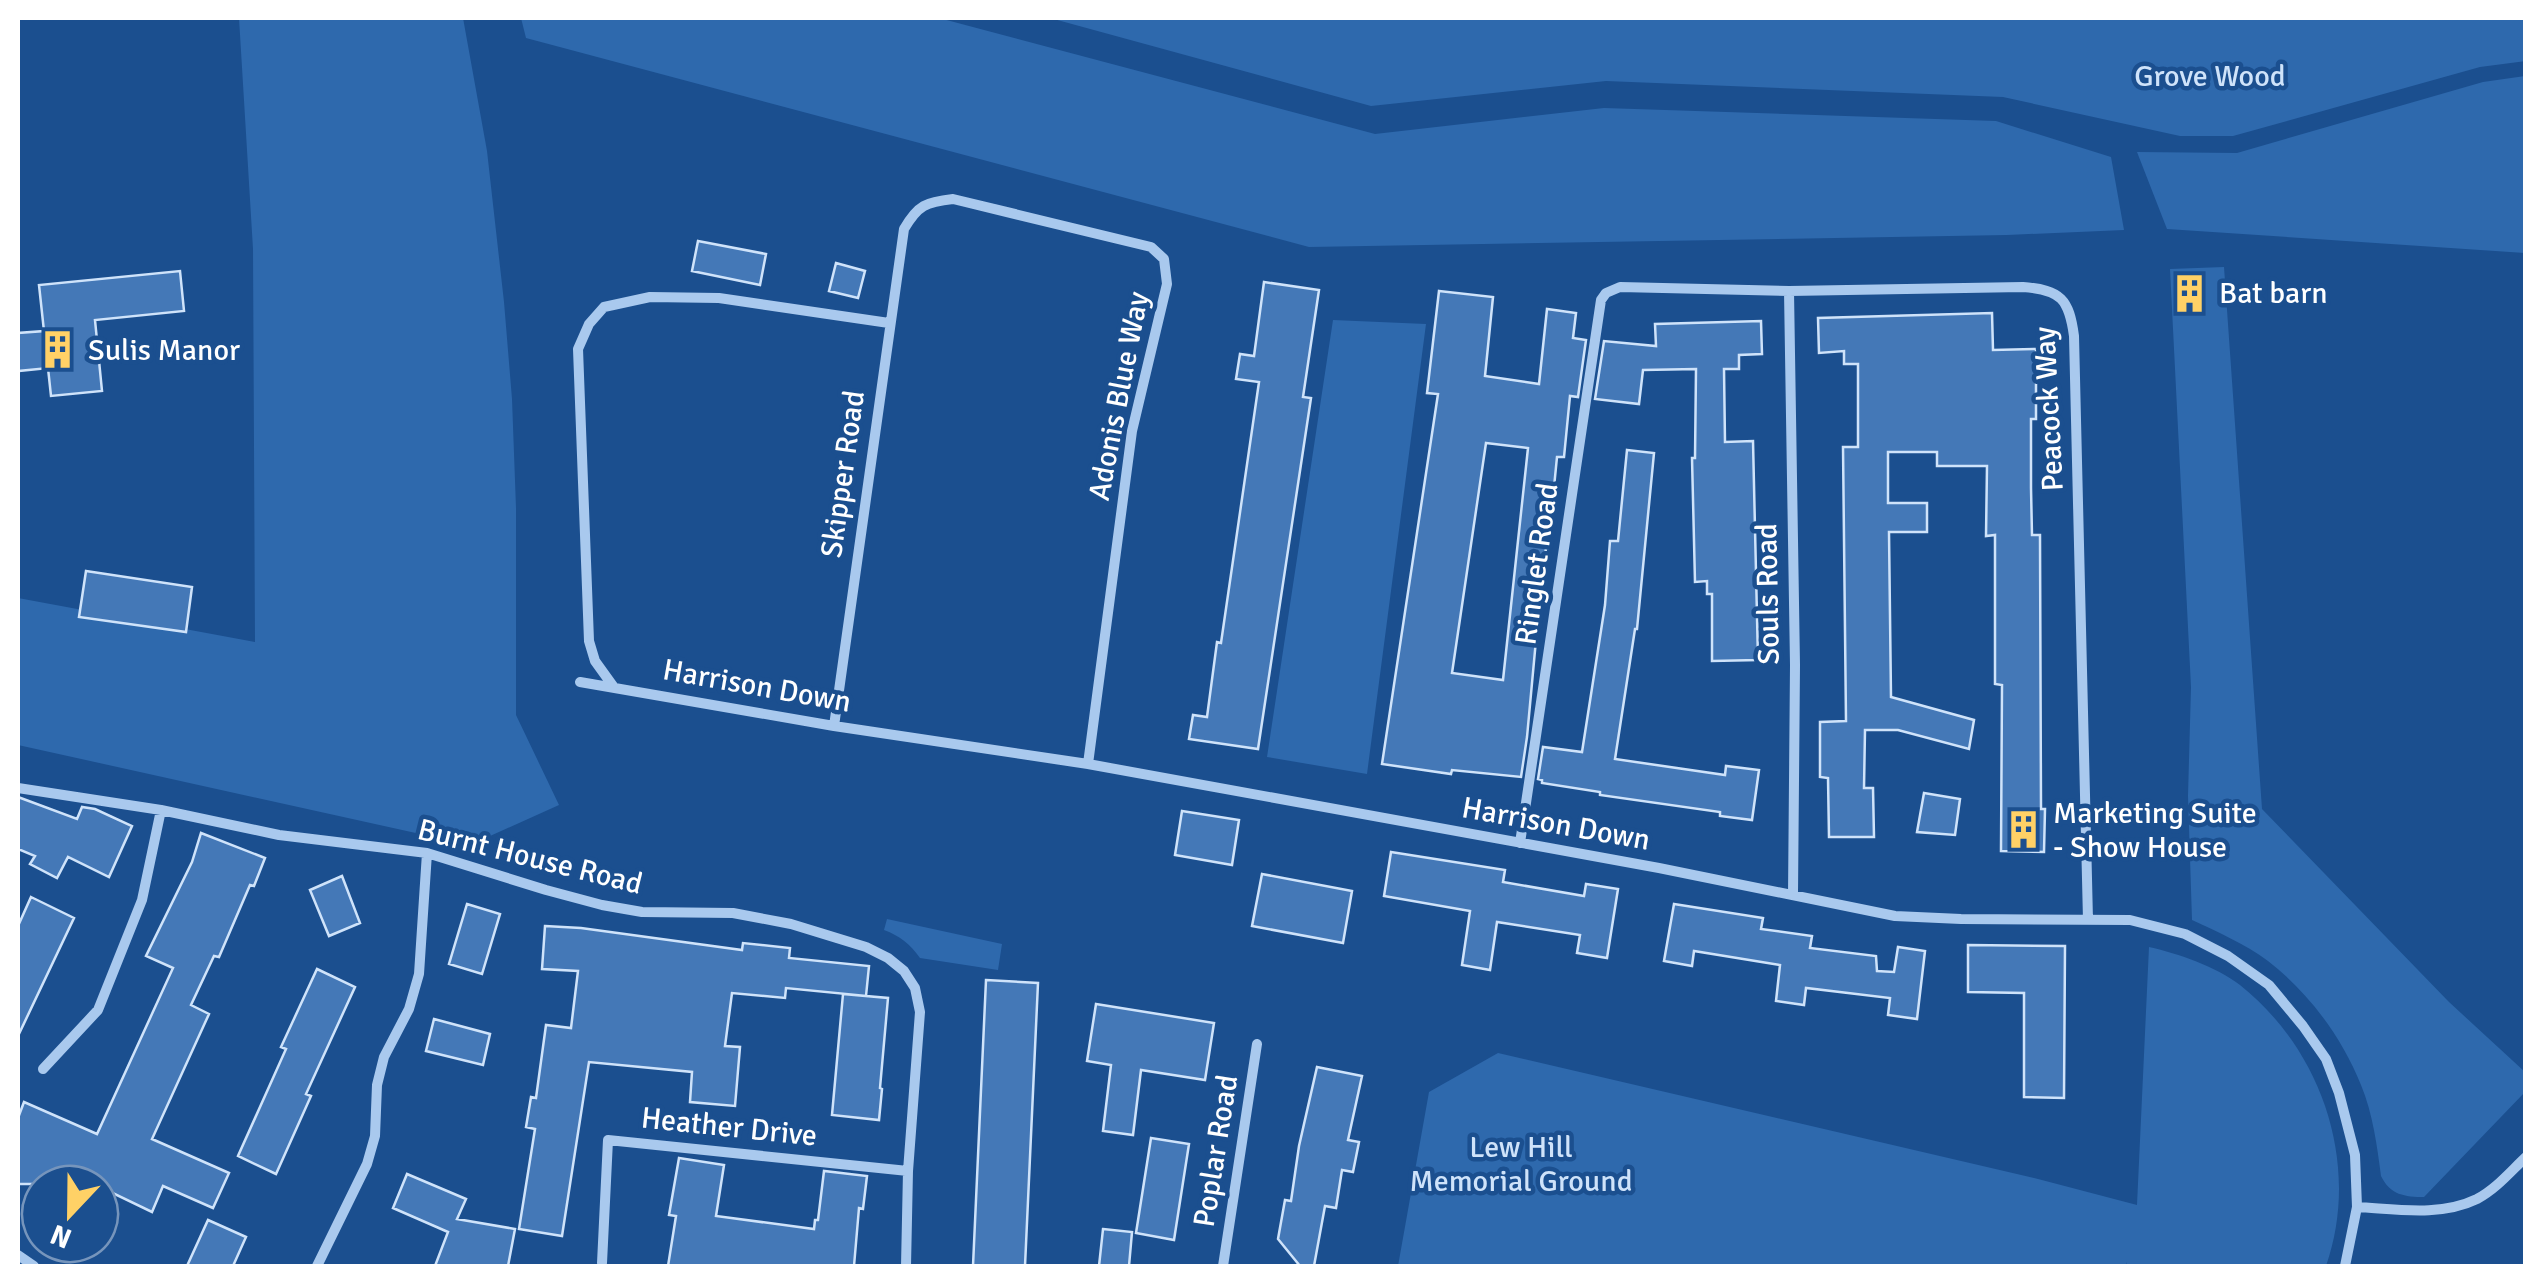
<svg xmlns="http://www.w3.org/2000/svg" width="2543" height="1284" font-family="Signika,sans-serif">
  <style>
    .green { fill: #2e69ad }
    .building { fill: #4478b7; stroke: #cfe3fa; stroke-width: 2.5; fill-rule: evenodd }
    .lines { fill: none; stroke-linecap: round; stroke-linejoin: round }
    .street { stroke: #a9c9ee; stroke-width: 10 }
    .labels { text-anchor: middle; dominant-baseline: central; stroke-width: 9; stroke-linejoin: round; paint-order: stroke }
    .park-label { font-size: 30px; fill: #cfe3fa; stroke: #1b4f8f }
    .poi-label { font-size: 30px; fill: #fff; stroke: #1b4f8f; text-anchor: start }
    .street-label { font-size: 30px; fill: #fff; stroke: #1b4f8f }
  </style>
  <rect width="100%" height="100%" fill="#1b4f8f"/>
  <path class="green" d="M 239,18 L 463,18 L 487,151 L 504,302 L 512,399 L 516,508 L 516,715 L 559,805 L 470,845 L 18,745 L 18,598 L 255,642 L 253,249 Z
    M 521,18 L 939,18 L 1375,134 L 1604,108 L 1996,121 L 2111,157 L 2124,230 L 2007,235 L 1309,247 L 526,38 Z
    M 1050,18 L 2525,18 L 2526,61 L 2480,67 L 2233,136 L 2180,136 L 2003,97 L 1606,81 L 1371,106 Z
    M 2525,76 L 2525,253 L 2167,229 L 2137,152 L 2237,153 L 2483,82 Z
    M 2224,267 L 2262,809 L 2449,1002 L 2525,1072 L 2525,1092 L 2424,1197 C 2405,1197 2390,1195 2381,1176 C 2377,1146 2373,1114 2361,1085 C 2342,1037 2308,992 2268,961 C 2245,944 2218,932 2192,920 L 2188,796 L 2191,687 L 2170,269 Z
    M 1333,320 L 1426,324 L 1367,774 L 1267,757 Z
    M 887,919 L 1002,944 L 998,970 L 920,958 C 910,944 900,936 884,930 Z
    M 2149,947 C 2179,954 2215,966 2240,985 C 2323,1051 2361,1166 2326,1266 L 2127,1266 L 2127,1262 L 2126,1266 L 1398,1266 L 1429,1092 L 1498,1053 L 2038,1179 L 2137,1205 Z"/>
  <path class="building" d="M 698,241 L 766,254 L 760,285 L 692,271 Z
    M 836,263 L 865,271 L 858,298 L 829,291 Z
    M 180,271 L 184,311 L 95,320 L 102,391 L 51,396 L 48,368 L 18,371 L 18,333 L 44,331 L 39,285 Z
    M 1264,282 L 1319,290 L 1303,397 L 1311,398 L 1258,749 L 1189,739 L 1193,715 L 1207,717 L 1217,642 L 1221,643 L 1259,382 L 1236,379 L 1240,354 L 1254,356 Z
    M 1439,291 L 1493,297 L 1485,376 L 1539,384 L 1547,309 L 1576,313 L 1573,338 L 1586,340 L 1578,397 L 1570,396 L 1564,457 L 1557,457 L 1548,548 L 1546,548 L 1541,586 L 1527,737 L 1521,777 L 1452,770 L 1451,774 L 1382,764 L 1438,394 L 1427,393 ZM 1486,443 L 1528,448 L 1503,680 L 1452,673 Z
    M 1992,313 L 1993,350 L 2036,349 L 2036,419 L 2031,419 L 2031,488 L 2032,535 L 2040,535 L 2041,809 L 2045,809 L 2044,852 L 2001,851 L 2002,685 L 1995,684 L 1995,535 L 1986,536 L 1987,466 L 1937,466 L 1937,452 L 1888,452 L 1888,503 L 1927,503 L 1927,532 L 1889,532 L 1891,697 L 1974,720 L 1969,749 L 1898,730 L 1865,730 L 1864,788 L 1873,788 L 1874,837 L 1829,837 L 1828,778 L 1820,777 L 1820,722 L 1846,721 L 1843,447 L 1858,447 L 1858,364 L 1844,364 L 1844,351 L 1819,353 L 1818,318 Z
    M 1761,321 L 1762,354 L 1739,355 L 1739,369 L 1724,369 L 1725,442 L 1753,441 L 1758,660 L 1712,661 L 1712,594 L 1707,594 L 1707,581 L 1695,582 L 1692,458 L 1695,458 L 1696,369 L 1643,370 L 1639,404 L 1595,399 L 1604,341 L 1656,346 L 1655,324 Z
    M 1627,450 L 1654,453 L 1637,629 L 1635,629 L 1615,759 L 1725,775 L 1726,766 L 1759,770 L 1752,820 L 1720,816 L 1720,812 L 1600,795 L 1600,792 L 1542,783 L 1542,780 L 1538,779 L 1543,747 L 1582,752 L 1605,605 L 1610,541 L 1618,541 Z
    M 86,571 L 192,587 L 186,632 L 79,617 Z
    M 1924,793 L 1960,799 L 1955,835 L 1917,832 Z
    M 18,797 L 77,819 L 82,807 L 95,809 L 132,826 L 109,877 L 68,857 L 57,878 L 30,864 L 35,856 L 18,849 Z
    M 1182,811 L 1239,820 L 1232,865 L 1175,855 Z
    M 201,833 L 265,858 L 254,886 L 250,885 L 219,957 L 214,956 L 191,1005 L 209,1014 L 152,1139 L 229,1173 L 213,1208 L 163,1186 L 152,1212 L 100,1187 L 100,1184 L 18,1184 L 18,1118 L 24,1102 L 97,1134 L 173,968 L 146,956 L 192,862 Z
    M 1391,852 L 1505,870 L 1503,882 L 1584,896 L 1586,884 L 1618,889 L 1607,958 L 1577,953 L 1580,935 L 1497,922 L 1490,970 L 1462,965 L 1470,911 L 1384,896 Z
    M 1262,874 L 1352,891 L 1343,943 L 1252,926 Z
    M 342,876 L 360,923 L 329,936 L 310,890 Z
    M 31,897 L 74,918 L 18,1036 L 18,926 Z
    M 467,904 L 500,914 L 482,974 L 449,964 Z
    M 1674,904 L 1763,918 L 1761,929 L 1812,936 L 1810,948 L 1876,956 L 1877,971 L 1894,972 L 1898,947 L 1925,951 L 1917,1019 L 1888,1015 L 1890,998 L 1806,988 L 1804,1005 L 1776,1001 L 1780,965 L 1694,951 L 1692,966 L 1664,961 Z
    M 545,926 L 581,928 L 742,950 L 743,943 L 790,948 L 789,958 L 869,966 L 866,996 L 786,988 L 785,998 L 732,993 L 725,1046 L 740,1047 L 735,1106 L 690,1102 L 692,1072 L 589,1062 L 562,1236 L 519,1229 L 535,1129 L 526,1127 L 531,1097 L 536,1098 L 546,1025 L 571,1028 L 578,971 L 542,969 Z
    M 1968,945 L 2065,946 L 2064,1098 L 2024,1097 L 2024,993 L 1968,992 Z
    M 317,969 L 355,987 L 306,1094 L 311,1096 L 276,1174 L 238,1156 L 286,1049 L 281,1047 Z
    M 986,980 L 1038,983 L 1025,1266 L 973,1266 Z
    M 843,994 L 888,998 L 880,1088 L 882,1089 L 879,1120 L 832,1115 Z
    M 1096,1004 L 1214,1023 L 1205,1080 L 1141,1070 L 1133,1135 L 1103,1131 L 1111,1065 L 1087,1061 Z
    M 434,1019 L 490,1034 L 483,1065 L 426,1051 Z
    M 1317,1067 L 1362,1076 L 1348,1140 L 1359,1142 L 1353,1172 L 1342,1170 L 1336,1208 L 1325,1206 L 1314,1266 L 1300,1266 L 1278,1239 L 1285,1200 L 1291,1201 L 1299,1146 Z
    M 1151,1138 L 1189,1144 L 1174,1240 L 1136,1233 Z
    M 679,1158 L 724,1165 L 716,1216 L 814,1229 L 815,1220 L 818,1220 L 824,1171 L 867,1176 L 863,1209 L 859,1208 L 854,1266 L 668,1266 L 676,1216 L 669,1215 Z
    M 407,1174 L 466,1199 L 457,1219 L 515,1229 L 508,1266 L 435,1266 L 448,1232 L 393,1208 Z
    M 208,1220 L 246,1237 L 233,1266 L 187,1266 Z
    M 1103,1229 L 1132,1232 L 1129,1266 L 1099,1266 Z"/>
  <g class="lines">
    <path class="street" d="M 1789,291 L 1795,665 L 1793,895
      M 580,682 L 834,726 L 1088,764 L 1659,868 L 1895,916 L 1961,919 L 2130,920 L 2185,934 L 2228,956 L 2269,985 L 2303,1026 L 2326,1059 L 2339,1093 L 2355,1155 L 2357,1207 L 2345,1266
      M 613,686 L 595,661 L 589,641 L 578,349 L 589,324 L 604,307 L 650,297 L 719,298 L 889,323
      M 834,726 L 904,229 C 918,205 926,202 953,199 L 1151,247 L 1164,259 L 1167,284 L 1132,431 L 1088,764
      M 18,788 L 161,810 L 279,835 L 427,853 L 546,890 L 602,905 L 642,912 L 733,913 L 791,924 L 866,947 L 888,958 L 904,971 L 915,988 L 920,1012 L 908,1171 L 906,1266
      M 1520,843 L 1601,300 L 1606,293 L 1620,287 L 1789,291 L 2023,287 C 2061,290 2069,299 2074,336 L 2088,920
      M 43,1069 L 98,1010 L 142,900 L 161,810
      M 2357,1207 C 2396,1209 2440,1217 2477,1199 C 2496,1189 2510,1172 2526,1157
      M 18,1255 L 34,1266
      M 602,1263 L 608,1140 L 908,1171
      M 317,1266 L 367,1164 L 375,1136 L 377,1085 L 384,1057 L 409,1009 L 419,974 L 427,853
      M 1223,1266 L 1257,1044"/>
  </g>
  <defs>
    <symbol id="building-bare" viewBox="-9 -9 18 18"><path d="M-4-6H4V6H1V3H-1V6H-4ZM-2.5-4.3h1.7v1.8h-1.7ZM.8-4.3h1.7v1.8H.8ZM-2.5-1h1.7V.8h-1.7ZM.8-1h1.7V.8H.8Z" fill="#ffd166" stroke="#1b4f8f" stroke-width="2.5" paint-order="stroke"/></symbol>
  </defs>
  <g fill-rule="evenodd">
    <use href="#building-bare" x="2162" y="266" width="55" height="55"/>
    <use href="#building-bare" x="30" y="322" width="55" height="55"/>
    <use href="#building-bare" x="1996" y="802" width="55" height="55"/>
  </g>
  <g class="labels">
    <g class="park-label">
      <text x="2210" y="76">Grove Wood</text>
      <text x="1521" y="1147">Lew Hill<tspan x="1521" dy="34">Memorial Ground</tspan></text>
    </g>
    <g class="poi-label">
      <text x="2219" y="293">Bat barn</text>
      <text x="88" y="350">Sulis Manor</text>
      <text x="2053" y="813">Marketing Suite<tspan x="2053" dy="34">- Show House</tspan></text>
    </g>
    <g class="street-label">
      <text transform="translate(1119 396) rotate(-79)">Adonis Blue Way</text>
      <text transform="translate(2049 409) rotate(-93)">Peacock Way</text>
      <text transform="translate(843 474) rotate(-82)">Skipper Road</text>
      <text transform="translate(1537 564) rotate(-82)">Ringlet Road</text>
      <text transform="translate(1768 594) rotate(-91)">Souls Road</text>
      <text transform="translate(757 686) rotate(10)">Harrison Down</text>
      <text transform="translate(1556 824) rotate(10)">Harrison Down</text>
      <text transform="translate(530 857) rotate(14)">Burnt House Road</text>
      <text transform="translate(729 1127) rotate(6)">Heather Drive</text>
      <text transform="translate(1216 1151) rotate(-81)">Poplar Road</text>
    </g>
  </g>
  <rect width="2543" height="1284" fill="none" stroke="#ffffff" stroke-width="40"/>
  <g transform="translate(70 1214) rotate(202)"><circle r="48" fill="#1b4f8f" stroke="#7695bc" stroke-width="2.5"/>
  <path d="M0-8L18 38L0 25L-18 38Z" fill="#ffd166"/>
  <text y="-15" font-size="28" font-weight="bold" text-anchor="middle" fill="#ffffff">N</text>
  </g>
</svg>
